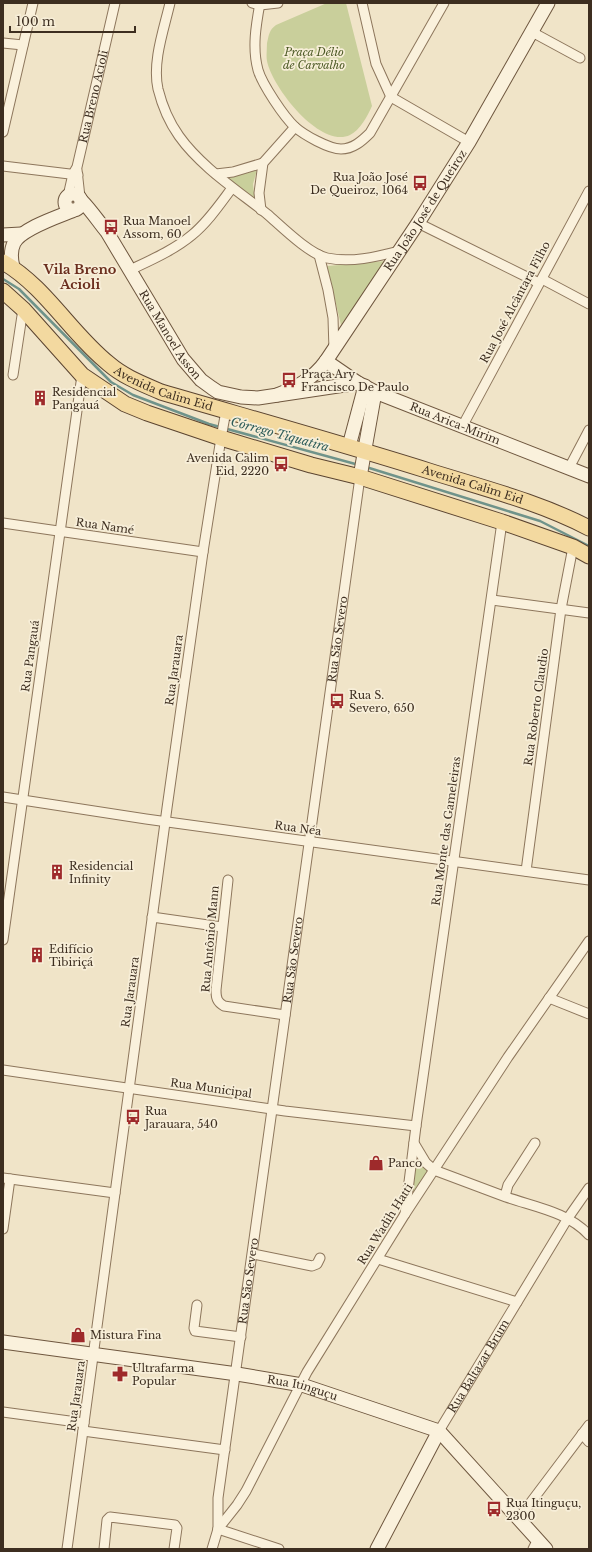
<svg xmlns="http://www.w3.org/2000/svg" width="592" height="1552" font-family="'Libre Baskerville',serif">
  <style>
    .green { fill: #c9cf9b }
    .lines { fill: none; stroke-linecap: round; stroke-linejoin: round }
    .stream { stroke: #6f938a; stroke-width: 2.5 }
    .street-casing { stroke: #8d765c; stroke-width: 11 }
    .secondary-casing { stroke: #6f573f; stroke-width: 15 }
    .primary-casing { stroke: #5b4430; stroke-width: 17 }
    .street { stroke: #faf1dc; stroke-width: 9 }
    .secondary { stroke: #faf1dc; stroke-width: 13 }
    .primary { stroke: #f3d9a0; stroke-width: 15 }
    .labels { text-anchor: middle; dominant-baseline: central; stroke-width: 3.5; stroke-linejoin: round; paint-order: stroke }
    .park-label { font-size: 11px; font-style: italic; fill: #4d5a26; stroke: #f7eed8 }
    .street-label { font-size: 11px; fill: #3d2e20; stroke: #f7eed8 }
    .poi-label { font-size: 11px; fill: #3d2e20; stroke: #f7eed8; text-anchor: start }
    .water-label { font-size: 12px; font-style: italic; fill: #2f5d5a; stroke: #f7eed8 }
    .quarter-label { font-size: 13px; font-weight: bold; fill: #6b2e1e; stroke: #f7eed8 }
  </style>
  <rect width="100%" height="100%" fill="#f0e4c8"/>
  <path class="green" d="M 327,3 L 346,3 L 372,106 C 367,117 360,130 350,135 C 320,149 272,87 267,61 C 266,56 267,49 267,43 C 269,35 269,30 276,25 Z
    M 258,166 L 253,184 L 255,203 L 222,176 Z
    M 386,261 L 341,325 L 327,266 Z
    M 414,1163 L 430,1169 L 411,1198 Z"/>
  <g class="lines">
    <path class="stream" d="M 3,279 L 19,289 L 111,382 L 133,395 L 209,424 L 359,465
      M 366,467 L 540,521 L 589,546"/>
    <defs>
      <g id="street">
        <path d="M 170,3 C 164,29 152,62 158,89 C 162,105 169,122 179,136 C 201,167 237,190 267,214 C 282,227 309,254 327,258 C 351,263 376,257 399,251"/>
        <path d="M 252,3 L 260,5 L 278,3"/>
        <path d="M 260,3 C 256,25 252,48 258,70 C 262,84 284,117 295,127 C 304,135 329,149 341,149 C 353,149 362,141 370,133 L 444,3"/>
        <path d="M 362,3 L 376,64 L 391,97"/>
        <path d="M 532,32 L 580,58"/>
        <path d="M 3,43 L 23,45"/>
        <path d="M 391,97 L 469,142"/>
        <path d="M 3,132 L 33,3"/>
        <path d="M 3,166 L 78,175"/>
        <path d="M 77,170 L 80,197"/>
        <path d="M 216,174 L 233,172 L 263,163"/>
        <path id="s1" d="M 68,196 L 73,174 L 77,167 L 115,3"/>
        <path d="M 261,210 L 259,193 L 263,163 L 295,127"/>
        <path d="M 418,223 L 539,283"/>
        <path d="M 319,255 L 328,290 L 333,318 L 334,350"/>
        <path d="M 130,270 C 151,260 174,250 192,235 C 208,222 220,204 232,188"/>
        <path d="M 542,279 L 589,304"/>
        <path d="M 13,375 L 23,309"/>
        <path d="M 463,425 L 589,191"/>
        <path d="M 569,468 L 589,430"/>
        <path d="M 3,523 L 203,552"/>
        <path d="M 492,600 L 589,613"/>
        <path d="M 3,797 L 146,819 L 589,880"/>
        <path d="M 526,871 L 561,609 L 573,547"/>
        <path d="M 228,880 L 216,990 C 216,998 217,1002 224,1006 L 285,1015"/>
        <path d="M 152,917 L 222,927"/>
        <path d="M 3,940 L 82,375"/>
        <path d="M 549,998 L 589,1014"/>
        <path d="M 3,1070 L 285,1111 L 416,1126"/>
        <path d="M 414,1143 L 426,1163 L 434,1170 C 458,1179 482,1188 506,1197 C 535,1207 568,1212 589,1235"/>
        <path d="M 3,1178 L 115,1193"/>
        <path d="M 505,1196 L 508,1185 L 535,1143"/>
        <path d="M 405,1214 L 416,1126 L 502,522"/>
        <path d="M 3,1229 L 10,1179"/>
        <path d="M 253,1254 L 312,1266 L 317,1264 L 320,1258"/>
        <path d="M 378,1259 L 517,1302"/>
        <path d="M 197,1305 L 194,1328 L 195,1331 L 241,1337"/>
        <path d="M 3,1412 L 84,1423"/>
        <path d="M 83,1431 L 225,1450"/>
        <path id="s2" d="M 439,1431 L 568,1218 L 589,1188"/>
        <path d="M 582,1434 L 589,1442"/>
        <path d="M 519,1518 L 589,1425"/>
        <path d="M 218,1529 L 237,1505 L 246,1491 L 307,1372 L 405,1214 L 508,1057 L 589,941"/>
        <path d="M 218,1529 L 279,1549"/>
        <path d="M 67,1549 L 167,808 L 203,552 L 221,438 L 226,411"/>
        <path d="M 104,1549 L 107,1520 L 110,1517 L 175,1525 L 177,1528 L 174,1549"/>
        <path id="s3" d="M 212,1549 L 218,1529 L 218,1498 L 360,477"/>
        <path d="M 533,1549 L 538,1539"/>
      </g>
      <g id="secondary">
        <circle cx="73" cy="202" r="8"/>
        <path id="s4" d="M 81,200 C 91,210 98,221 107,232 L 183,359 L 201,380 L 212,388 L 218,392 L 241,397 L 258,398 L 358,383"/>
        <path d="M 3,235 L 21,234"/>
        <path d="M 13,267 C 11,259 10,251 14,243 C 21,229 57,217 72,211"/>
        <path id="s5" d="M 326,361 L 358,383 L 375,392 L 589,476"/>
        <path id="s6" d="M 277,395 C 297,387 313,379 326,361 L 418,223 L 469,142 L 548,3"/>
        <path d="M 349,446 L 365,386"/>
        <path d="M 360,477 L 375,392"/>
        <path id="s7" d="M 3,1342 L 237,1374 L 302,1385 L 439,1431 L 546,1549"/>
        <path d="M 377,1549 L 439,1431"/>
      </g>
      <g id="primary">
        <path id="s8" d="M 3,262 C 46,287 71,334 109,364 C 124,377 143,384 161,392 C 250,418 340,443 429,471 C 483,488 539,502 589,528"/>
        <path d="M 3,291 L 23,309 L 82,375 L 125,404 L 147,413 L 221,438 L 311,465 L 360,477 L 502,522 L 573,547 L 589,556"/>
      </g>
    </defs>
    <use href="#street" class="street-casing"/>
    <use href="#secondary" class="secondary-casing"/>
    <use href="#primary" class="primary-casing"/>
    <use href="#street" class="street"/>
    <use href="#secondary" class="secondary"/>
    <use href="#primary" class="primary"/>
  </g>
  <defs>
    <symbol id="bus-bare" viewBox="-9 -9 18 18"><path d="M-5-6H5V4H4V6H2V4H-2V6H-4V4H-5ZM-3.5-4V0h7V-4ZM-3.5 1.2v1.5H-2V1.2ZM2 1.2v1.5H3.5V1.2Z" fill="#9e2a2b" stroke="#f7eed8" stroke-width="2.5" paint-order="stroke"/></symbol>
    <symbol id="building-bare" viewBox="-9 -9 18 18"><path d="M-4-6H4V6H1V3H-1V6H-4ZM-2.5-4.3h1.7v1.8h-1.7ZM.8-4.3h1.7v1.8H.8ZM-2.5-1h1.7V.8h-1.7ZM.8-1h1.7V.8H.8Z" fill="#9e2a2b" stroke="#f7eed8" stroke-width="2.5" paint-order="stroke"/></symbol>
    <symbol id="shop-bare" viewBox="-9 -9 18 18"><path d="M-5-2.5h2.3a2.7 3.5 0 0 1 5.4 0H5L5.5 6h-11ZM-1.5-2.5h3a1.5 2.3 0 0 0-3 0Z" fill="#9e2a2b" stroke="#f7eed8" stroke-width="2.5" paint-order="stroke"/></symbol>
    <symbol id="pharmacy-bare" viewBox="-9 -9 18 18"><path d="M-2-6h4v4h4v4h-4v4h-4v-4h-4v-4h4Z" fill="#9e2a2b" stroke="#f7eed8" stroke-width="2.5" paint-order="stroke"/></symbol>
  </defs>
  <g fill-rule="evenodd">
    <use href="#bus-bare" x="409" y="172" width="22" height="22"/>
    <use href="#bus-bare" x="100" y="216" width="22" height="22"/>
    <use href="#bus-bare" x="278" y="369" width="22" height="22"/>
    <use href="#building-bare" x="29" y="387" width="22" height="22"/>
    <use href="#bus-bare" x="270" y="453" width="22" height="22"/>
    <use href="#bus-bare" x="326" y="690" width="22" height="22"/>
    <use href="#building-bare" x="46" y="861" width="22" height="22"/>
    <use href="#building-bare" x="26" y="944" width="22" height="22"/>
    <use href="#bus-bare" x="122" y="1106" width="22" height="22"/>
    <use href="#shop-bare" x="365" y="1152" width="22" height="22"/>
    <use href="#shop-bare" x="67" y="1324" width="22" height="22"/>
    <use href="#pharmacy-bare" x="109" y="1363" width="22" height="22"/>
    <use href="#bus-bare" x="483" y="1498" width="22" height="22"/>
  </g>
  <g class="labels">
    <g class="park-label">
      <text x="314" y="52">Praça Délio<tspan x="314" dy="13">de Carvalho</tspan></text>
    </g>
    <g class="street-label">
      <text stroke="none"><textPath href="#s1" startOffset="103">Rua Breno Acioli</textPath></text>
      <text stroke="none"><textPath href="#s6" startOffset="241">Rua João José de Queiroz</textPath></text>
      <text transform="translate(515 302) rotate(-62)">Rua José Alcântara Filho</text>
      <text stroke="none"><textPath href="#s4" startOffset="162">Rua Manoel Asson</textPath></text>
      <text stroke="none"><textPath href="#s8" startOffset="208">Avenida Calim Eid</textPath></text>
      <text stroke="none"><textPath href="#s5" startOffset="144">Rua Arica-Mirim</textPath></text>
      <text stroke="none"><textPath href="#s8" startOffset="532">Avenida Calim Eid</textPath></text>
      <text transform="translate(105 526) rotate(8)">Rua Namé</text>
      <text stroke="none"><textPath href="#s3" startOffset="919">Rua São Severo</textPath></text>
      <text transform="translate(30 656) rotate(-82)">Rua Pangauá</text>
      <text transform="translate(174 670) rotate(-82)">Rua Jarauara</text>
      <text transform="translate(536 707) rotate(-82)">Rua Roberto Claudio</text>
      <text transform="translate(298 828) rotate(8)">Rua Néa</text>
      <text transform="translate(446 831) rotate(-82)">Rua Monte das Gameleiras</text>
      <text transform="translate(210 939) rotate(-85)">Rua Antônio Mann</text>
      <text stroke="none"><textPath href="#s3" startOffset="595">Rua São Severo</textPath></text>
      <text transform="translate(130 992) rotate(-82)">Rua Jarauara</text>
      <text transform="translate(211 1088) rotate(8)">Rua Municipal</text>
      <text transform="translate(385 1224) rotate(-58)">Rua Wadih Hatti</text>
      <text stroke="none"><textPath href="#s3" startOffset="271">Rua São Severo</textPath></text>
      <text stroke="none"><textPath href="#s2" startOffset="76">Rua Baltazar Brum</textPath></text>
      <text stroke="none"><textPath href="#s7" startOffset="303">Rua Itinguçu</textPath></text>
      <text transform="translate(76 1396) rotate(-82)">Rua Jarauara</text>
    </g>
    <g class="poi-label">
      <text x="408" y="177" text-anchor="end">Rua João José<tspan x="408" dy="13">De Queiroz, 1064</tspan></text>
      <text x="123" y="221">Rua Manoel<tspan x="123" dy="13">Assom, 60</tspan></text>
      <text x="301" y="374">Praça Ary<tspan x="301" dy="13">Francisco De Paulo</tspan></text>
      <text x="52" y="392">Residencial<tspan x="52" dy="13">Pangauá</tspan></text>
      <text x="269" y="458" text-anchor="end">Avenida Calim<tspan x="269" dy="13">Eid, 2220</tspan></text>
      <text x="349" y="695">Rua S.<tspan x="349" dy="13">Severo, 650</tspan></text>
      <text x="69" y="866">Residencial<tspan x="69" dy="13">Infinity</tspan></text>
      <text x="49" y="949">Edifício<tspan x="49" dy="13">Tibiriçá</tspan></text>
      <text x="145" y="1111">Rua<tspan x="145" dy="13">Jarauara, 540</tspan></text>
      <text x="388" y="1163">Panco</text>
      <text x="90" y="1335">Mistura Fina</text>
      <text x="132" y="1368">Ultrafarma<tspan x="132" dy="13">Popular</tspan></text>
      <text x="506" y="1503">Rua Itinguçu,<tspan x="506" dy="13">2300</tspan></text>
    </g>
    <g class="water-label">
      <text transform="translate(280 434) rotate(15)">Córrego Tiquatira</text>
    </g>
    <g class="quarter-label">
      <text x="80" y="269">Vila Breno<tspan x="80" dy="15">Acioli</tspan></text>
    </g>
  </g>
  <rect width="592" height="1552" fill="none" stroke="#3d2e20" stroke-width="8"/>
  <path d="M10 26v6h125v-6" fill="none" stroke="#3d2e20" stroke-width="2"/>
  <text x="16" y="26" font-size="12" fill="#3d2e20" stroke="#f7eed8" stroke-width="3" paint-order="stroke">100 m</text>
</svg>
